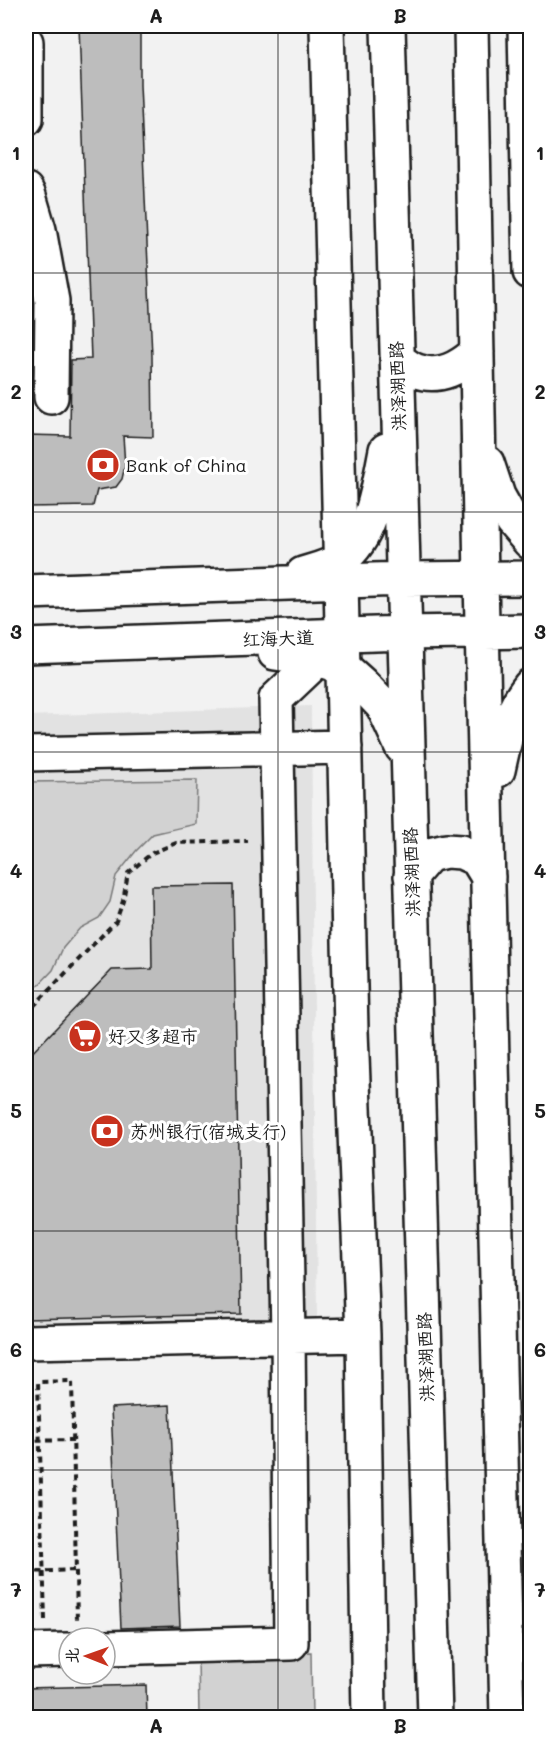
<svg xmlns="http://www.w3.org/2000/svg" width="556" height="1743" font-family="Mali,'LXGW WenKai TC',sans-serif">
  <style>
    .built { fill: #e2e2e2 }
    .green { fill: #d2d2d2; stroke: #777; stroke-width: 1.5 }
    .building { fill: #bdbdbd; stroke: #1c1c1c; stroke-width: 1.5 }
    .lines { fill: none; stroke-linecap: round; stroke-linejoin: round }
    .minor-casing { stroke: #1c1c1c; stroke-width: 38 }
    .major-casing { stroke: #1c1c1c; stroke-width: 38 }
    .path { stroke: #1c1c1c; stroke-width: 4; stroke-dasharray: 6 4.5; stroke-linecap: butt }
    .minor { stroke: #fff; stroke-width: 33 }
    .major { stroke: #fff; stroke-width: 33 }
    .grid { fill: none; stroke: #1c1c1c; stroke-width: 1.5; stroke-opacity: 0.55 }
    .labels { text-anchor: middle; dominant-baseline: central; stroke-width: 6; stroke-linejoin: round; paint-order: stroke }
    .street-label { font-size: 18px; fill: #1c1c1c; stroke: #fff }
    .poi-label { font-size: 18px; fill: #1c1c1c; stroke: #fff; text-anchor: start }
    .neatline { fill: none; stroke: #1c1c1c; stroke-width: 2 }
    .grid-label { font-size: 20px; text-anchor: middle; font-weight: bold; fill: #1c1c1c }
  </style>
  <rect width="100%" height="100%" fill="#f2f2f2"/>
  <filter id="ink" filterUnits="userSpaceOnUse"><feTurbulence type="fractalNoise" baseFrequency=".0167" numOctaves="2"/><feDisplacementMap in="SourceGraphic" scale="12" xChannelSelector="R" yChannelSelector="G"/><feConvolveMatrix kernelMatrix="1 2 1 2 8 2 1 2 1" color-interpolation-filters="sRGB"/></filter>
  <g filter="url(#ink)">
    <path class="built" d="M 311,706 L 317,1318 L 26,1325 L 26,716 Z"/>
    <path class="green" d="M 197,780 L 196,824 L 153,834 L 136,851 L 116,876 L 110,902 L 99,918 L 80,928 L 63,948 L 53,970 L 33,991 L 26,995 L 26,782 Z
      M 311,1652 L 312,1717 L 199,1717 L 198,1655 Z"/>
    <path class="building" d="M 79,26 L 140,26 L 140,85 L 152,356 L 153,437 L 123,436 L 125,466 L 122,479 L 116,487 L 97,490 L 93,506 L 26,507 L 26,435 L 70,436 L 71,360 L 91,359 Z
      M 233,885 L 241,1314 L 26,1319 L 26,1059 L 112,970 L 152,969 L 151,886 Z
      M 170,1405 L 180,1626 L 121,1628 L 111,1408 Z
      M 146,1685 L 147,1718 L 26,1718 L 26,1688 Z"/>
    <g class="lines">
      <defs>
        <path id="minor" d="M 327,26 L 341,581 L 351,1031 L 363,1335 L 369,1718
          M 525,26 L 530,272
          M 26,42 L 26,119
          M 26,190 L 29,196 L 39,230 L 52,301 L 51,397
          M 26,754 L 345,747
          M 26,1342 L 363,1335
          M 105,1648 L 291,1643 L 288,1336 L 276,699 L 334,644
          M 26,1651 L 69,1650"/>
        <path id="major" d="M 388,26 L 435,1718
          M 471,26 L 481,579 L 507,1718
          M 397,359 C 403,363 410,369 417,371 C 439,379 461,367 477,352
          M 487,463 L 498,496 L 512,521 L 530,542
          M 303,574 C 316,570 332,566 343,558 C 373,536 379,484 386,450
          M 26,592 L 403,579 L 530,578
          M 26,646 L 404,633 L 530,631
          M 275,653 L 318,659 L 343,667 L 362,684 L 383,706 L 402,747
          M 498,770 C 505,739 509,712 530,686
          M 411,876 L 429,855 L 446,851 L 461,852 L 477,859 L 488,877"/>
      </defs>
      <use href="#minor" class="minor-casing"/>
      <use href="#major" class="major-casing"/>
      <path class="path" d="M 26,1014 L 116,921 L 123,901 L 128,873 L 152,853 L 176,843 L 248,841
        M 26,1441 L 73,1440
        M 26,1572 L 76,1570
        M 45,1620 L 38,1382 L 72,1381 L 77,1621"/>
      <use href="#minor" class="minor"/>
      <use href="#major" class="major"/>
    </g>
  </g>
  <path class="grid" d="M 278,26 L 278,1718M 26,273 L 530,273M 26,512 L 530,512M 26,752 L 530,752M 26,991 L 530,991M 26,1231 L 530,1231M 26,1470 L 530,1470"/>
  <defs>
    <symbol id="bank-disc" viewBox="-11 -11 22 22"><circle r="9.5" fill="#c8321e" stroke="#fff"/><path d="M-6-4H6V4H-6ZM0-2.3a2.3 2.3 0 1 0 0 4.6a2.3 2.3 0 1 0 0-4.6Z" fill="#fff"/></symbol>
    <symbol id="supermarket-disc" viewBox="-11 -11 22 22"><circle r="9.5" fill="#c8321e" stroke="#fff"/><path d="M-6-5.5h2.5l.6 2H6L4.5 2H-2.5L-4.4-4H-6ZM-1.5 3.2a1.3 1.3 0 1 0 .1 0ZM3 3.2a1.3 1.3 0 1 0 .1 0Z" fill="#fff"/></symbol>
  </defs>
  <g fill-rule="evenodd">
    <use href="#bank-disc" x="84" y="446" width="38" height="38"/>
    <use href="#supermarket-disc" x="66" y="1017" width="38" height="38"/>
    <use href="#bank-disc" x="88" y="1112" width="38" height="38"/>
  </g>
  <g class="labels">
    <g class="street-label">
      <text transform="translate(397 386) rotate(-92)">洪泽湖西路</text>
      <text transform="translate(278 638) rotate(-2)">红海大道</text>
      <text transform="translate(411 872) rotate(-92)">洪泽湖西路</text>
      <text transform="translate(425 1357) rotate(-92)">洪泽湖西路</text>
    </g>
    <g class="poi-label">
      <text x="126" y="465">Bank of China</text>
      <text x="108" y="1036">好又多超市</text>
      <text x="130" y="1131">苏州银行(宿城支行)</text>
    </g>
  </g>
  <rect width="556" height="1743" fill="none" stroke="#fff" stroke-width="66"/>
  <g transform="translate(87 1656) rotate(271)"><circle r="28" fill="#ffffff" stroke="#a4a4a4" stroke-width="1.5"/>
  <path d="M0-4.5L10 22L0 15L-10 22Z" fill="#c8321e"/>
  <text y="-9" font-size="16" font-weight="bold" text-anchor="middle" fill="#1c1c1c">北</text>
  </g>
  <rect x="33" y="33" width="490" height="1677" class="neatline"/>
  <g class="grid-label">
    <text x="156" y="23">A</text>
    <text x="400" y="23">B</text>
    <text x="16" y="160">1</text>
    <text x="540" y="160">1</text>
    <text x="16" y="399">2</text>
    <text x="540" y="399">2</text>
    <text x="16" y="639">3</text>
    <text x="540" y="639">3</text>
    <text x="16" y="878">4</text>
    <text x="540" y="878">4</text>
    <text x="16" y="1118">5</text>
    <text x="540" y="1118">5</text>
    <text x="16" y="1357">6</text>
    <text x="540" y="1357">6</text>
    <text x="16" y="1597">7</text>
    <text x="540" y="1597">7</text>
    <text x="156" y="1733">A</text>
    <text x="400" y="1733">B</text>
  </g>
</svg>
